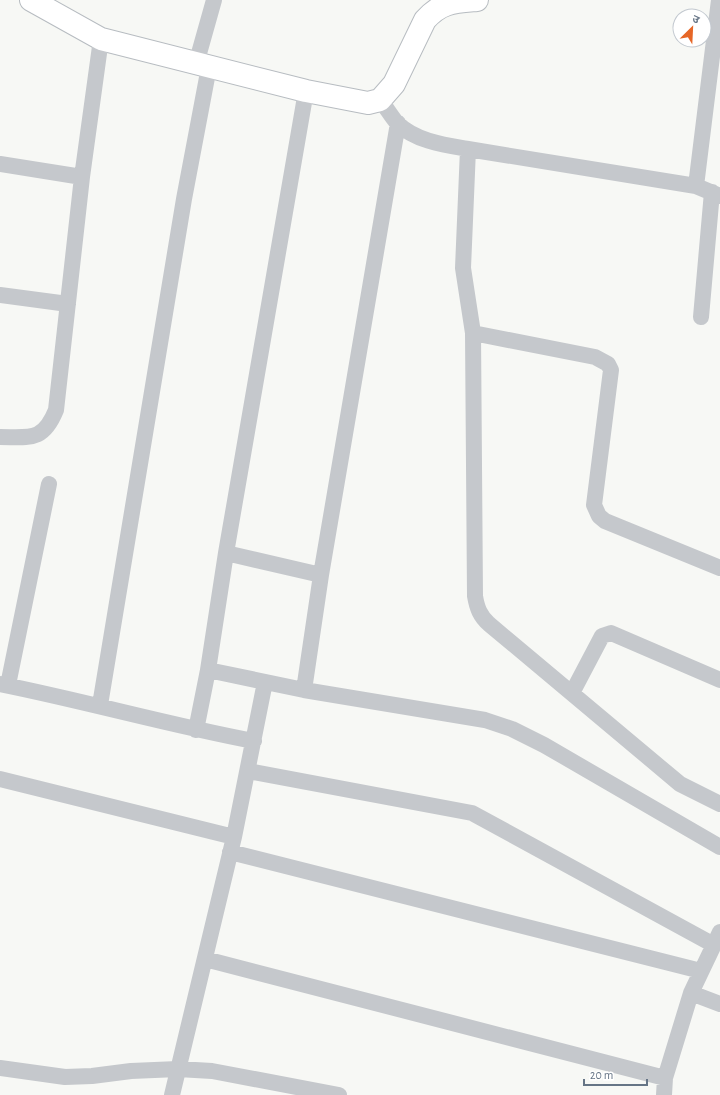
<svg xmlns="http://www.w3.org/2000/svg" width="720" height="1095" font-family="'Alegreya Sans','Noto Sans Devanagari',sans-serif">
  <style>
    .lines { fill: none; stroke-linecap: round; stroke-linejoin: round }
    .secondary-casing { stroke: #b7bcc1; stroke-width: 24 }
    .street { stroke: #c5c8cc; stroke-width: 16 }
    .secondary { stroke: #fff; stroke-width: 22 }
  </style>
  <rect width="100%" height="100%" fill="#f7f8f5"/>
  <g class="lines">
    <defs>
      <path id="secondary" d="M 31,0 L 101,39 L 306,91 L 368,103 L 380,100 L 394,84 L 425,20 C 441,2 454,2 477,0"/>
    </defs>
    <use href="#secondary" class="secondary-casing"/>
    <path class="street" d="M 196,64 L 214,0
      M 380,100 C 386,107 391,116 397,123 C 415,141 444,145 468,149 L 696,186 L 720,196
      M 468,149 L 463,268 L 473,333 L 475,596 C 477,608 480,616 489,624 L 680,784 L 720,804
      M 0,164 L 82,177
      M 696,186 L 719,0
      M 0,295 L 68,304
      M 701,317 L 712,192
      M 473,333 L 595,357 L 608,364 L 611,370 L 594,505 L 599,516 L 605,521 L 720,568
      M 0,437 C 30,437 43,442 56,410 L 82,177 L 101,39
      M 226,553 L 321,575
      M 208,670 L 304,690 L 485,720 L 512,729 L 544,745 L 720,847
      M 0,684 C 85,701 169,725 254,741
      M 8,685 L 49,484
      M 304,690 L 321,575 L 398,123
      M 572,693 L 602,636 L 611,633 L 720,680
      M 100,705 L 184,199 L 209,67
      M 196,730 L 208,670 L 226,553 L 306,91
      M 248,771 L 472,813 L 714,945
      M 0,779 L 234,837
      M 230,852 L 701,971
      M 205,959 L 665,1078
      M 691,993 L 720,1004
      M 0,1068 L 65,1077 L 92,1076 L 131,1071 L 178,1069 L 212,1071 L 339,1095
      M 172,1095 L 234,837 L 265,682
      M 664,1095 L 665,1078 L 691,993 L 720,932"/>
    <use href="#secondary" class="secondary"/>
  </g>
  <g transform="translate(692 28) rotate(24)"><circle r="19" fill="#ffffff" stroke="#c2c8cf"/>
  <path d="M0-3L7 15L0 10L-7 15Z" fill="#e66626"/>
  <text y="-6" font-size="11" font-weight="bold" text-anchor="middle" fill="#667586">उ</text>
  </g>
  <path d="M584 1079v6h63v-6" fill="none" stroke="#667586" stroke-width="2"/>
  <text x="590" y="1079" font-size="12" fill="#667586" stroke="#ffffff" stroke-width="3" paint-order="stroke">20 m</text>
</svg>
